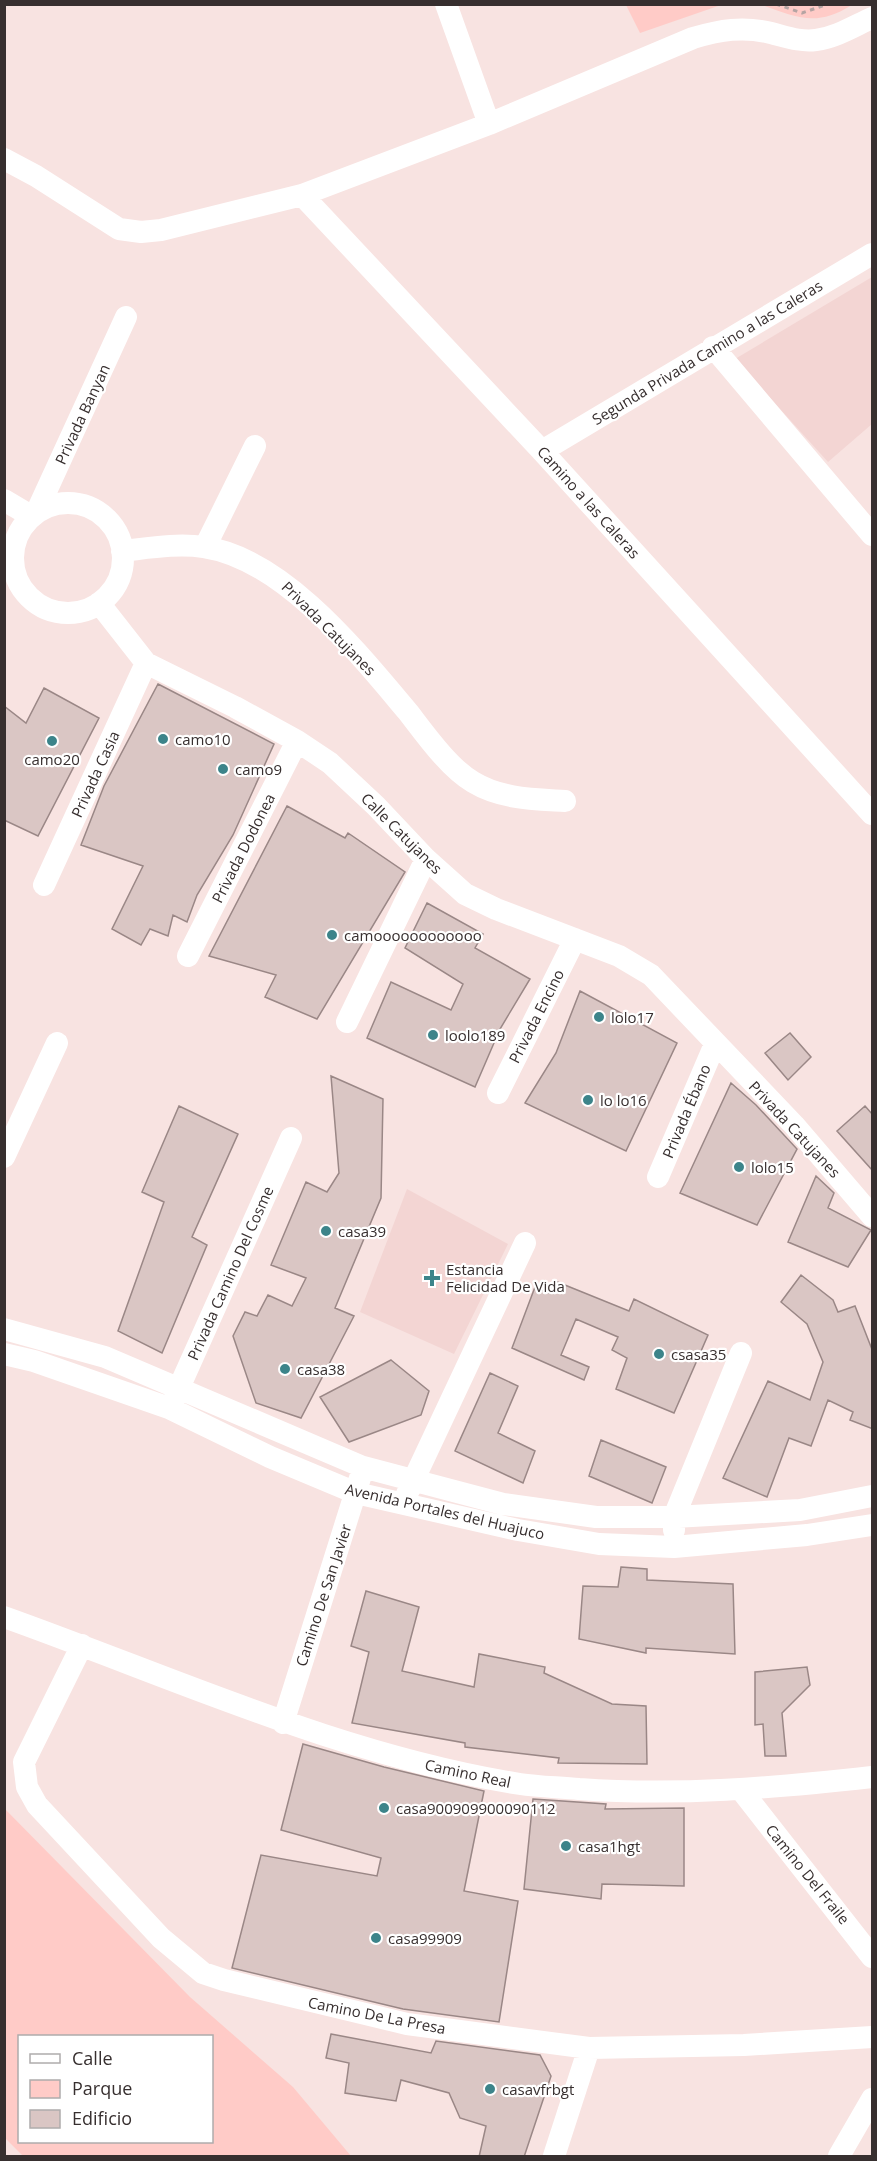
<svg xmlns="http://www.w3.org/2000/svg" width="877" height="2161" font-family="'Open Sans',sans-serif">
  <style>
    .built { fill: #f3d5d3 }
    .green { fill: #ffcbc7; fill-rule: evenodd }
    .building { fill: #dac6c4; stroke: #9a8786; stroke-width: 1.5 }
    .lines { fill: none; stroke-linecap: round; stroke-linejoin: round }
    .path { stroke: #b5a4a3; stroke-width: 3; stroke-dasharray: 4.5 4.5; stroke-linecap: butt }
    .minor { stroke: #fff; stroke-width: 22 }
    .poi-dot { fill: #3c848a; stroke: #fff; stroke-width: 2 }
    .labels { text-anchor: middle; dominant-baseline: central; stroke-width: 4.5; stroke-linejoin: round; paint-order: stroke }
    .street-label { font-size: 15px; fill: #372f2f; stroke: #fff }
    .poi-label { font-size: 15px; fill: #372f2f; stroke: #fff; text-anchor: start }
  </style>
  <rect width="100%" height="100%" fill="#f8e3e1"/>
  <path class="built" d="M 872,277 L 872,424 L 828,462 L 735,359 Z
    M 407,1189 L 508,1244 L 454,1354 L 360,1312 Z"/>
  <path class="green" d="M 626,5 L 721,5 L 640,33 Z
    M 762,5 L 852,5 C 816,27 799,18 762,5 Z
    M 4,1808 L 190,1997 L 293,2087 L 351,2156 L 23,2156 L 5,2138 ZM 20,2036 L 212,2036 L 212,2142 L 20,2142 Z"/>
  <path class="building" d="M 158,684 L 274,744 L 233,835 L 197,895 L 187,922 L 173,915 L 168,936 L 150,929 L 141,945 L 112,929 L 143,866 L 81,845 L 104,786 Z
    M 44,688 L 99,718 L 38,836 L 4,820 L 4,706 L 26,723 Z
    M 287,806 L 345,838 L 348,833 L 405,872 L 317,1019 L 265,997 L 276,975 L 209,956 Z
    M 427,903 L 483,934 L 475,948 L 530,979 L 500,1029 L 475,1087 L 367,1038 L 391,982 L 451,1010 L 463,984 L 405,948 Z
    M 580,991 L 677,1043 L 626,1151 L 525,1103 L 556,1053 Z
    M 790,1033 L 811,1057 L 788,1080 L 765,1053 Z
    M 331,1076 L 383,1099 L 381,1198 L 335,1308 L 354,1316 L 301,1418 L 256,1403 L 233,1336 L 245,1312 L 257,1316 L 268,1295 L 292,1306 L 306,1278 L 271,1265 L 306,1182 L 327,1192 L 339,1173 Z
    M 731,1083 L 756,1105 L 797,1149 L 757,1225 L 680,1193 Z
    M 179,1106 L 238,1134 L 192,1237 L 207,1245 L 162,1353 L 118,1331 L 164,1202 L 142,1192 Z
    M 865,1106 L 873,1115 L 873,1171 L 837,1131 Z
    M 816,1176 L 834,1193 L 828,1208 L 871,1230 L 848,1267 L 788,1242 Z
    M 801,1275 L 833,1300 L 838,1312 L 855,1306 L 873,1352 L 873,1429 L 850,1420 L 853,1412 L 828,1400 L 811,1446 L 789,1438 L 767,1497 L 723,1478 L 768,1381 L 810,1400 L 823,1362 L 807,1324 L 781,1302 Z
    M 555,1281 L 629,1311 L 634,1299 L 708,1335 L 674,1413 L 616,1389 L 627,1358 L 612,1350 L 618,1337 L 576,1319 L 561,1355 L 589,1367 L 584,1380 L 512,1348 L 535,1287 L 549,1293 Z
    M 391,1360 L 429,1391 L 421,1415 L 349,1442 L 320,1397 Z
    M 490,1373 L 518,1386 L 498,1433 L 535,1451 L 523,1483 L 455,1451 Z
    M 601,1440 L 666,1467 L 652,1503 L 589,1476 Z
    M 621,1567 L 647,1569 L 647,1580 L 733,1584 L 735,1654 L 646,1648 L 646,1653 L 579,1639 L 583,1586 L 618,1587 Z
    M 366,1591 L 419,1607 L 402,1671 L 474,1687 L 479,1654 L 545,1667 L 544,1673 L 612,1704 L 646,1706 L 647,1764 L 558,1763 L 559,1758 L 465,1747 L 465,1743 L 352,1723 L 369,1652 L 351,1646 Z
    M 807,1667 L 810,1685 L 782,1713 L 786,1756 L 765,1756 L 763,1724 L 755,1725 L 755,1672 Z
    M 303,1744 L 384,1767 L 484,1791 L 464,1891 L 518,1901 L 499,2022 L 403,2009 L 232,1968 L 261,1855 L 377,1876 L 381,1858 L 281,1830 Z
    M 533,1799 L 606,1804 L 605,1809 L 684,1808 L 684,1886 L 602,1884 L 601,1899 L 524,1889 Z
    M 331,2034 L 431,2053 L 436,2041 L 540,2055 L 551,2076 L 524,2157 L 479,2157 L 486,2126 L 460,2118 L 449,2093 L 401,2080 L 396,2101 L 345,2093 L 349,2063 L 326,2058 Z"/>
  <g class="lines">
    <path class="path" d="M 689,4 L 693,4
      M 776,4 L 802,13 L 828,4"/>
    <path class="minor" d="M 446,4 L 489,124
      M 4,159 L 36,176 L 119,229 L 141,232 L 161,230 L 302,195 L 489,124 L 693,38 C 720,30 743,26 771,33 C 787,37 800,42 816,40 C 837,37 854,26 872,18
      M 302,195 L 542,451 L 872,814
      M 713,347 L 872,535
      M 542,451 L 872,254
      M 4,500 L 31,516
      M13 558a55 55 0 1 1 110 0a55 55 0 1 1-110 0Z
      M 37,511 L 126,317
      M 205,547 L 255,446
      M 122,551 C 149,548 177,543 204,547 C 284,559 358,653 408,712 C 425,734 449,768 473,782 C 501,799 533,799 565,801
      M 99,603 L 146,663 L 235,707 L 297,741 L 330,763 L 376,806 L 426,859 L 465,894 L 496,909 L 619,956 L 651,975 L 794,1125 L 872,1216
      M 44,885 L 146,663
      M 188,956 L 297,741
      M 347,1022 L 426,859
      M 498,1093 L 575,939
      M 4,1157 L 57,1043
      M 658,1177 L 715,1044
      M 4,1329 L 105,1357 L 363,1467 L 503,1504 L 596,1517 L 674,1517 L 800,1510 L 872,1496
      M 4,1354 L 34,1361 L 169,1408 L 270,1457 L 356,1493 L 518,1530 L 599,1544 L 674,1547 L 807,1535 L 872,1525
      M 174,1399 L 291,1138
      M 407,1494 L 525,1243
      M 674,1530 L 674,1517 L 741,1353
      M 4,1617 C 175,1678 340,1755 520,1784 C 540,1787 560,1787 579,1789 C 679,1796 773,1788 872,1777
      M 82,1645 L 24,1762 L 27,1787 L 37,1805 L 161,1938 L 203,1973 L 224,1980 L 407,2024 L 589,2048 L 744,2045 L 872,2037
      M 283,1723 L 360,1478
      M 742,1791 L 872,1957
      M 554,2156 L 589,2048
      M 839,2156 L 872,2099"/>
  </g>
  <g class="poi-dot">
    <circle cx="163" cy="739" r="6"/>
    <circle cx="52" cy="741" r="6"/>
    <circle cx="223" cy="769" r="6"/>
    <circle cx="332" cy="935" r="6"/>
    <circle cx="599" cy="1017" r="6"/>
    <circle cx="433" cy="1035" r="6"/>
    <circle cx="588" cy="1100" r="6"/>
    <circle cx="739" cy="1167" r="6"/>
    <circle cx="326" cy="1231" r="6"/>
    <path d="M429 1269h6v6h6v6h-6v6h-6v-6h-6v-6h6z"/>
    <circle cx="659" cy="1354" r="6"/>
    <circle cx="285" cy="1369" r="6"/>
    <circle cx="384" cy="1808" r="6"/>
    <circle cx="566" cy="1846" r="6"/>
    <circle cx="376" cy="1938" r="6"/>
    <circle cx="490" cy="2089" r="6"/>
  </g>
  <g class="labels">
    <g class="street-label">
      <text transform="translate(707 352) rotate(-31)">Segunda Privada Camino a las Caleras</text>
      <text transform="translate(82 414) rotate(-65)">Privada Banyan</text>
      <text transform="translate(589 502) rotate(48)">Camino a las Caleras</text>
      <text transform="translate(329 628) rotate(45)">Privada Catujanes</text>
      <text transform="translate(95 774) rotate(-65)">Privada Casia</text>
      <text transform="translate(402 833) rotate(45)">Calle Catujanes</text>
      <text transform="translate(243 848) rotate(-63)">Privada Dodonea</text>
      <text transform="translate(536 1016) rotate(-63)">Privada Encino</text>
      <text transform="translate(686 1111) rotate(-67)">Privada Ébano</text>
      <text transform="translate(795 1129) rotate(47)">Privada Catujanes</text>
      <text transform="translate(230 1273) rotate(-66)">Privada Camino Del Cosme</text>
      <text transform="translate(445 1511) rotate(13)">Avenida Portales del Huajuco</text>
      <text transform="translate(323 1595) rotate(-72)">Camino De San Javier</text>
      <text transform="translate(468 1773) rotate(12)">Camino Real</text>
      <text transform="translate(808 1874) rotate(51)">Camino Del Fraile</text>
      <text transform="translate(377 2015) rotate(11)">Camino De La Presa</text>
    </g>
    <g class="poi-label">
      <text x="175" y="739">camo10</text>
      <text x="52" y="759" text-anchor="middle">camo20</text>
      <text x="235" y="769">camo9</text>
      <text x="344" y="935">camoooooooooooo</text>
      <text x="611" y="1017">lolo17</text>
      <text x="445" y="1035">loolo189</text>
      <text x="600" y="1100">lo lo16</text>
      <text x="751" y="1167">lolo15</text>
      <text x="338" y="1231">casa39</text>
      <text x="446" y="1269">Estancia<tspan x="446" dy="17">Felicidad De Vida</tspan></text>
      <text x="671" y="1354">csasa35</text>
      <text x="297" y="1369">casa38</text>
      <text x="396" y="1808">casa900909900090112</text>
      <text x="578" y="1846">casa1hgt</text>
      <text x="388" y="1938">casa99909</text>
      <text x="502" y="2089">casavfrbgt</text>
    </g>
  </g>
  <rect width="877" height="2161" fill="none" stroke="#372f2f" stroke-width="12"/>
  <rect x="18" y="2035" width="195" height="108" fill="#ffffff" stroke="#afacac" stroke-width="1.5"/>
  <rect x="30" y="2054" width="30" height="9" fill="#ffffff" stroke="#afacac" stroke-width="1.5"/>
  <text x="72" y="2065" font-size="18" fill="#372f2f">Calle</text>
  <rect x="30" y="2080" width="30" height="18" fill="#ffcbc7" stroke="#afacac" stroke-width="1.5"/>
  <text x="72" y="2095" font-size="18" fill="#372f2f">Parque</text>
  <rect x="30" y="2110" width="30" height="18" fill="#dac6c4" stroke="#afacac" stroke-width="1.5"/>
  <text x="72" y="2125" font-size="18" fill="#372f2f">Edificio</text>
</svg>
